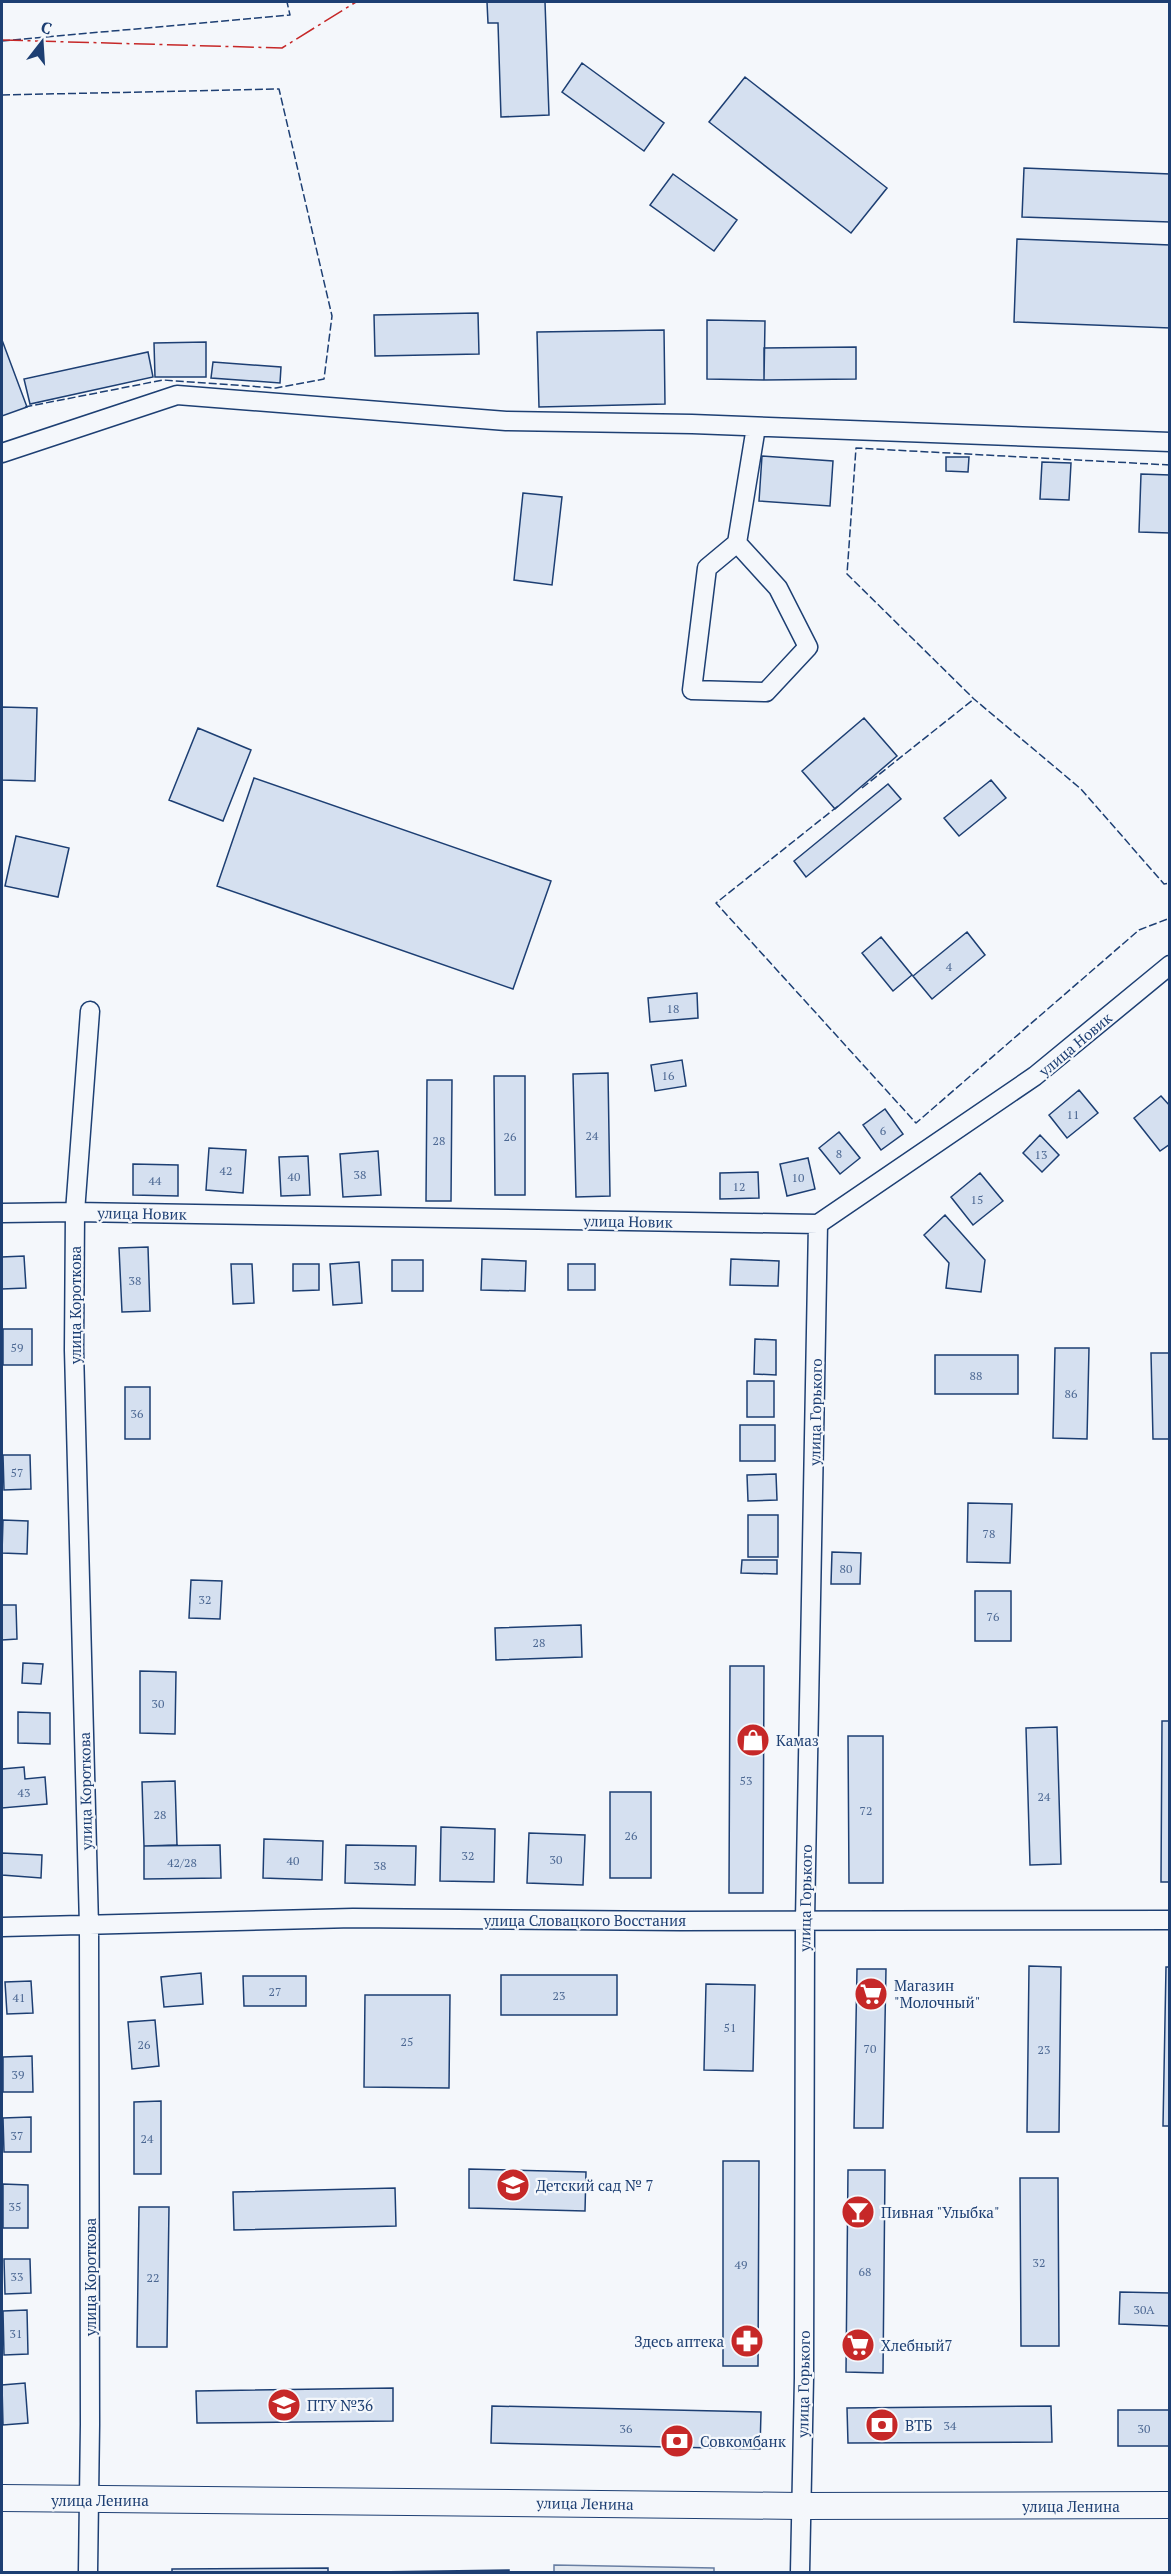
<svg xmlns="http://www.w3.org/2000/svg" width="1171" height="2574" font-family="'PT Serif',serif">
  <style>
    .green { fill: #e3e9f0; stroke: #687fa3; stroke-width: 1.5 }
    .building { fill: #d5e0f0; stroke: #1d3f73; stroke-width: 1.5 }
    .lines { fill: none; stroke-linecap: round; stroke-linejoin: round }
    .street-casing { stroke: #1d3f73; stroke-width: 21 }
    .secondary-casing { stroke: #1d3f73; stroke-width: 28 }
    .street { stroke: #f4f7fb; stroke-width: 18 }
    .secondary { stroke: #f4f7fb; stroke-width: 26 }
    .fence { stroke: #1d3f73; stroke-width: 1.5; stroke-dasharray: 8 3; stroke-linecap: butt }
    .power { stroke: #c62828; stroke-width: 1.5; stroke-dasharray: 21 4.5 3 4.5; stroke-linecap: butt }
    .labels { text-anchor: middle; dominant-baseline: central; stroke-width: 4.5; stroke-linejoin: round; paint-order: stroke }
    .number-label { font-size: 12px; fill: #4b6792 }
    .street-label { font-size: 15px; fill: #1d3f73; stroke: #f4f7fb }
    .poi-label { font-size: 15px; fill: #1d3f73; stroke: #f4f7fb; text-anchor: start }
  </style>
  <rect width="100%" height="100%" fill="#f4f7fb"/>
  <path class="green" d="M 554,2565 L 714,2568 L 714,2572 L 554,2572 Z"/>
  <path class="building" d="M 487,2 L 545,2 L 549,115 L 501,117 L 498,23 L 488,23 Z
    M 582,63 L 664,123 L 644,151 L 562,92 Z
    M 745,77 L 887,188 L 851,233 L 709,122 Z
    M 1024,168 L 1170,174 L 1170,222 L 1022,217 Z
    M 673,174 L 737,220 L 714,251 L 650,205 Z
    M 1017,239 L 1170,245 L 1170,328 L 1014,322 Z
    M 478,313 L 479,354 L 375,356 L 374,315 Z
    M 707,320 L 765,321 L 764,380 L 707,379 Z
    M 664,330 L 665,404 L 539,407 L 537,332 Z
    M 2,340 L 27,407 L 2,416 Z
    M 206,342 L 206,377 L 155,377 L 154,343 Z
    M 856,347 L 856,379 L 764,380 L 764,348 Z
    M 148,352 L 153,377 L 30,404 L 24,379 Z
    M 213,362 L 281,367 L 280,383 L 211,378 Z
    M 762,456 L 833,461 L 830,506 L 759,501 Z
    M 946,457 L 969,457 L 968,472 L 946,471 Z
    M 1042,462 L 1071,463 L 1069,500 L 1040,499 Z
    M 1141,474 L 1170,475 L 1170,533 L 1139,532 Z
    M 523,493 L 562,497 L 552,585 L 514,580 Z
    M 2,707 L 37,708 L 35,781 L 2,780 Z
    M 864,718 L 897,756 L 835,809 L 802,771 Z
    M 198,728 L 251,750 L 223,821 L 169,800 Z
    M 254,778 L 551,881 L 513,989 L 217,886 Z
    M 991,780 L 1006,798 L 959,836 L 944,818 Z
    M 888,784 L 901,799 L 806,877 L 794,861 Z
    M 16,836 L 69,848 L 58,897 L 5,886 Z
    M 967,932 L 985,955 L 932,999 L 913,976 Z
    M 881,937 L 912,975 L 893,991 L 862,953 Z
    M 697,993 L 698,1018 L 650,1022 L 648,998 Z
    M 682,1060 L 686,1086 L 655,1091 L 651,1065 Z
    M 608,1073 L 610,1196 L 576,1197 L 573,1074 Z
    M 494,1076 L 525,1076 L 525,1195 L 495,1195 Z
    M 427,1080 L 452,1080 L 451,1201 L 426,1201 Z
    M 1079,1090 L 1098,1113 L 1067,1138 L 1049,1115 Z
    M 1161,1096 L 1170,1106 L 1170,1144 L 1160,1151 L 1134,1118 Z
    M 885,1109 L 903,1134 L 881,1150 L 863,1125 Z
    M 839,1132 L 860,1158 L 840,1174 L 819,1148 Z
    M 1040,1135 L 1059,1155 L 1042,1172 L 1023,1153 Z
    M 209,1148 L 246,1150 L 243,1193 L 206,1190 Z
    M 378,1151 L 381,1195 L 343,1197 L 340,1154 Z
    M 308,1156 L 310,1195 L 281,1196 L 279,1157 Z
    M 808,1158 L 815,1189 L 787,1196 L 780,1164 Z
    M 133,1164 L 178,1165 L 178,1196 L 133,1195 Z
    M 758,1172 L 759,1198 L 720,1199 L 720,1173 Z
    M 980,1173 L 1003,1201 L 973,1225 L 951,1197 Z
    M 945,1215 L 985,1260 L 981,1292 L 946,1288 L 949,1263 L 924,1235 Z
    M 148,1247 L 150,1311 L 122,1312 L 119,1248 Z
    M 24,1256 L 26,1288 L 2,1289 L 2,1257 Z
    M 482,1259 L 526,1261 L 525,1291 L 481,1290 Z
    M 731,1259 L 779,1261 L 778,1286 L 730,1285 Z
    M 392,1260 L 423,1260 L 423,1291 L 392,1291 Z
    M 359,1262 L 362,1303 L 333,1305 L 330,1264 Z
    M 231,1264 L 252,1264 L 254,1303 L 233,1304 Z
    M 293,1264 L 319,1264 L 319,1290 L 293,1291 Z
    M 568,1264 L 595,1264 L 595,1290 L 568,1290 Z
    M 3,1329 L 32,1329 L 32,1365 L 3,1365 Z
    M 755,1339 L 776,1340 L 776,1375 L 754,1374 Z
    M 1055,1348 L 1089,1348 L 1087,1439 L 1053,1438 Z
    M 1151,1353 L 1170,1353 L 1170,1439 L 1153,1439 Z
    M 935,1355 L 1018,1355 L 1018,1394 L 935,1394 Z
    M 747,1381 L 774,1381 L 774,1417 L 747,1417 Z
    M 125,1387 L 150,1387 L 150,1439 L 125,1439 Z
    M 740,1425 L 775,1425 L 775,1461 L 740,1461 Z
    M 3,1455 L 30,1455 L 31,1489 L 4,1490 Z
    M 776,1474 L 777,1500 L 748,1501 L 747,1475 Z
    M 968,1503 L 1012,1504 L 1010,1563 L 967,1562 Z
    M 748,1515 L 778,1515 L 778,1557 L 748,1557 Z
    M 3,1520 L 28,1521 L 27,1554 L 2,1553 Z
    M 832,1552 L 861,1553 L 860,1584 L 831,1584 Z
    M 742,1560 L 777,1560 L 777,1574 L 741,1573 Z
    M 191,1580 L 222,1581 L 220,1619 L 189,1618 Z
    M 975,1591 L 1011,1591 L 1011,1641 L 975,1641 Z
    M 2,1605 L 16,1605 L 17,1639 L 2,1640 Z
    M 581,1625 L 582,1657 L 496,1660 L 495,1628 Z
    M 23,1663 L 43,1664 L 41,1684 L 22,1683 Z
    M 730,1666 L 764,1666 L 763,1893 L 729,1893 Z
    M 140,1671 L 176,1672 L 175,1734 L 140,1733 Z
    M 18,1712 L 50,1713 L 50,1744 L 18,1743 Z
    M 1162,1721 L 1170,1721 L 1170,1882 L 1161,1882 Z
    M 1057,1727 L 1061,1864 L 1030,1865 L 1026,1728 Z
    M 848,1736 L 883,1736 L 883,1883 L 849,1883 Z
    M 24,1767 L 25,1779 L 45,1777 L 47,1804 L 2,1808 L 2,1769 Z
    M 175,1781 L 177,1845 L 144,1846 L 142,1782 Z
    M 610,1792 L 651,1792 L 651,1878 L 610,1878 Z
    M 441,1827 L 495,1829 L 494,1882 L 440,1881 Z
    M 529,1833 L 585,1835 L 583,1885 L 527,1883 Z
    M 264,1839 L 323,1841 L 322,1880 L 263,1878 Z
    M 220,1845 L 221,1878 L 144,1879 L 144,1846 Z
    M 346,1845 L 416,1846 L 415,1885 L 345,1883 Z
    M 2,1853 L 42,1855 L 41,1878 L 2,1875 Z
    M 1029,1966 L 1061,1967 L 1059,2132 L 1027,2132 Z
    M 1166,1967 L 1170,1967 L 1170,2126 L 1163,2126 Z
    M 857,1969 L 886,1969 L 883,2128 L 854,2128 Z
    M 201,1973 L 203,2004 L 164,2007 L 161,1977 Z
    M 501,1975 L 617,1975 L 617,2015 L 501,2015 Z
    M 243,1976 L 306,1976 L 306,2006 L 244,2006 Z
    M 31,1981 L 33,2013 L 7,2014 L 5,1982 Z
    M 706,1984 L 755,1985 L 753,2071 L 704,2070 Z
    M 365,1995 L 450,1995 L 449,2088 L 364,2087 Z
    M 155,2020 L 159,2066 L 132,2069 L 128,2022 Z
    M 32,2056 L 33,2092 L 3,2092 L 3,2057 Z
    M 161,2101 L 161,2174 L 134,2174 L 134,2102 Z
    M 31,2117 L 31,2152 L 4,2152 L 3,2118 Z
    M 723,2161 L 759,2161 L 758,2366 L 723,2366 Z
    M 469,2169 L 586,2172 L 585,2211 L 469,2208 Z
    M 848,2170 L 885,2170 L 883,2373 L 846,2372 Z
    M 1020,2178 L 1058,2178 L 1059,2346 L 1021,2346 Z
    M 3,2184 L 28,2185 L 28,2228 L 3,2228 Z
    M 395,2188 L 396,2226 L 234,2230 L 233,2192 Z
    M 139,2207 L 169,2207 L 167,2347 L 137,2347 Z
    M 4,2259 L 30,2259 L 31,2293 L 5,2294 Z
    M 1120,2292 L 1170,2293 L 1170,2326 L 1119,2324 Z
    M 27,2310 L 28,2354 L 4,2355 L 3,2311 Z
    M 25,2383 L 28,2423 L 3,2425 L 2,2385 Z
    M 393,2388 L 393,2421 L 197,2423 L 196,2391 Z
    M 492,2406 L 761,2412 L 760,2449 L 491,2443 Z
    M 1051,2406 L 1052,2442 L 848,2443 L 847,2408 Z
    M 1118,2410 L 1170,2410 L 1170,2446 L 1118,2446 Z
    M 328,2568 L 328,2572 L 172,2572 L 172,2569 Z
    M 509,2570 L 509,2572 L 373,2572 Z"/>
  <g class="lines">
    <defs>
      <path id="street" d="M 2,453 L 177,395 L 506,421 L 692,424 L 1170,442
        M 737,543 L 707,568 L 692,690 L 766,692 L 808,647 L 778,588 L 737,543 L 756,427
        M 2,1213 L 75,1212 L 818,1224 L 1035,1076 L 1170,965
        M 2,1927 L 353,1918 L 680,1921 L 1170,1920
        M 88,2572 L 90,2424 L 89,1926 L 74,1350 L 75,1212 L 90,1011
        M 800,2572 L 804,2378 L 805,1920 L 818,1224"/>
      <path id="secondary" d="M 2,2498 L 800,2506 L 1170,2505"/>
    </defs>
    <use href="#street" class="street-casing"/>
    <use href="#secondary" class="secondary-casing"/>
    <use href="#street" class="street"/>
    <use href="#secondary" class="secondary"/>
    <path class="fence" d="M 2,41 L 290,15 L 287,2
      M 2,95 L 279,89 L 332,316 L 324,379 L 276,388 L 163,380 L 25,407
      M 1170,465 L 856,448 L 847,574 L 974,699 L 1081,789 L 1164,884 L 1170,883
      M 862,788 L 974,699
      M 838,806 L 716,903 L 916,1123 L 1139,930 L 1170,918"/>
    <path class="power" d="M 2,40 L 282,48 L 356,2"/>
  </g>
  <defs>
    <symbol id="shop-disc" viewBox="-11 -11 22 22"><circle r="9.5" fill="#c62828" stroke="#f4f7fb"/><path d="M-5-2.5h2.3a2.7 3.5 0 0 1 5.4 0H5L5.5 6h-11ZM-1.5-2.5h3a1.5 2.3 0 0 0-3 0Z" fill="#fff"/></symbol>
    <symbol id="supermarket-disc" viewBox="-11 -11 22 22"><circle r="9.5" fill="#c62828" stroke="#f4f7fb"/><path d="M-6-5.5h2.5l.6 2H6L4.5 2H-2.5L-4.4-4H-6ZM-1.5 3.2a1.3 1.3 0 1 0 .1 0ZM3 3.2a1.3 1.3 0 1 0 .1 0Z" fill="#fff"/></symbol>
    <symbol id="school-disc" viewBox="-11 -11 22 22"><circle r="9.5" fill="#c62828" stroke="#f4f7fb"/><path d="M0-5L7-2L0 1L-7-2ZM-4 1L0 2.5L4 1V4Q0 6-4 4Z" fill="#fff"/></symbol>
    <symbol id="bar-disc" viewBox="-11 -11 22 22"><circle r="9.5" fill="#c62828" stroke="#f4f7fb"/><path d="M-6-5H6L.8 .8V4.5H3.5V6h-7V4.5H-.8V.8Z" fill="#fff"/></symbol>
    <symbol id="pharmacy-disc" viewBox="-11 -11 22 22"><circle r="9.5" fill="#c62828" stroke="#f4f7fb"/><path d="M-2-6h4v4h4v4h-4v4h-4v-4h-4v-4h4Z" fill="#fff"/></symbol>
    <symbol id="university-disc" viewBox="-11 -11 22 22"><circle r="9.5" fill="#c62828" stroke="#f4f7fb"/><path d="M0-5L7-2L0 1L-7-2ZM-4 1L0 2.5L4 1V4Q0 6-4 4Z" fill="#fff"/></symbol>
    <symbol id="bank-disc" viewBox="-11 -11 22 22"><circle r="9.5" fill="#c62828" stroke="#f4f7fb"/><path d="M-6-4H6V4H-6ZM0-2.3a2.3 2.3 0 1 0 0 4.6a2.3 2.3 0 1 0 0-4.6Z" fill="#fff"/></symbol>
  </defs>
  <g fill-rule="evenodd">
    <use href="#shop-disc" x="734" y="1721" width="38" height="38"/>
    <use href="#supermarket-disc" x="852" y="1975" width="38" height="38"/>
    <use href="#school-disc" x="494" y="2166" width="38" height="38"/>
    <use href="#bar-disc" x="839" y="2193" width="38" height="38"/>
    <use href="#pharmacy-disc" x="728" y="2322" width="38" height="38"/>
    <use href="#supermarket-disc" x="839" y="2326" width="38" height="38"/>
    <use href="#university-disc" x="265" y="2386" width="38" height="38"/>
    <use href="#bank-disc" x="863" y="2406" width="38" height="38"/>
    <use href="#bank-disc" x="658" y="2422" width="38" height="38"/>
  </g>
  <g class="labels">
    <g class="number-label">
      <text x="949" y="966">4</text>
      <text x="673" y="1008">18</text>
      <text x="668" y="1075">16</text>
      <text x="1073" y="1114">11</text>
      <text x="883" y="1130">6</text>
      <text x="592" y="1135">24</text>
      <text x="510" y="1136">26</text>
      <text x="439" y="1140">28</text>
      <text x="839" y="1153">8</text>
      <text x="1041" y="1154">13</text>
      <text x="226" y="1170">42</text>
      <text x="360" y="1174">38</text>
      <text x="294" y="1176">40</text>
      <text x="798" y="1177">10</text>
      <text x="155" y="1180">44</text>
      <text x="739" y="1186">12</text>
      <text x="977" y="1199">15</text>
      <text x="135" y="1280">38</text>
      <text x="17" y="1347">59</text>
      <text x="976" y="1375">88</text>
      <text x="1071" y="1393">86</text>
      <text x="137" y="1413">36</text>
      <text x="17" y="1472">57</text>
      <text x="989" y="1533">78</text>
      <text x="846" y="1568">80</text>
      <text x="205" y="1599">32</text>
      <text x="993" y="1616">76</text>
      <text x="539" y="1642">28</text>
      <text x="158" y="1703">30</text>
      <text x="746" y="1780">53</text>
      <text x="24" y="1792">43</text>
      <text x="1044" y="1796">24</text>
      <text x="866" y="1810">72</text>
      <text x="160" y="1814">28</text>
      <text x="631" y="1835">26</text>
      <text x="468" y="1855">32</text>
      <text x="556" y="1859">30</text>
      <text x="293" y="1860">40</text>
      <text x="182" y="1862">42/28</text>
      <text x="380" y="1865">38</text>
      <text x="275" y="1991">27</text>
      <text x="559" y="1995">23</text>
      <text x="19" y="1997">41</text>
      <text x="730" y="2027">51</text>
      <text x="407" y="2041">25</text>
      <text x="144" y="2044">26</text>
      <text x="870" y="2048">70</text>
      <text x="1044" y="2049">23</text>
      <text x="18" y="2074">39</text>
      <text x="17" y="2135">37</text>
      <text x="147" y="2138">24</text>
      <text x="15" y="2206">35</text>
      <text x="1039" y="2262">32</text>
      <text x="741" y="2264">49</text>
      <text x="865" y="2271">68</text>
      <text x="17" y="2276">33</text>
      <text x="153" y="2277">22</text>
      <text x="1144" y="2309">30А</text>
      <text x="16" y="2333">31</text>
      <text x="950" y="2425">34</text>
      <text x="626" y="2428">36</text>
      <text x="1144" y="2428">30</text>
    </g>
    <g class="street-label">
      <text transform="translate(1075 1044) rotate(-40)">улица Новик</text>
      <text transform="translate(142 1213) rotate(1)">улица Новик</text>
      <text transform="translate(628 1221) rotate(1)">улица Новик</text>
      <text transform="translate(75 1305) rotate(-90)">улица Короткова</text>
      <text transform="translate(815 1412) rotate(-89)">улица Горького</text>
      <text transform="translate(85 1791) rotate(-91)">улица Короткова</text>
      <text transform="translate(805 1898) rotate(-89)">улица Горького</text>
      <text x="585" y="1920">улица Словацкого Восстания</text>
      <text transform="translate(90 2277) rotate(-90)">улица Короткова</text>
      <text transform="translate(803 2384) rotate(-89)">улица Горького</text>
      <text x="100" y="2500">улица Ленина</text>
      <text transform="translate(585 2503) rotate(1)">улица Ленина</text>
      <text x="1071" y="2506">улица Ленина</text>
    </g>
    <g class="poi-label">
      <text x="776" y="1740">Камаз</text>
      <text x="894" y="1985">Магазин<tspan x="894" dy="17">"Молочный"</tspan></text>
      <text x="536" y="2185">Детский сад № 7</text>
      <text x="881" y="2212">Пивная "Улыбка"</text>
      <text x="724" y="2341" text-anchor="end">Здесь аптека</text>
      <text x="881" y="2345">Хлебный7</text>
      <text x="307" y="2405">ПТУ №36</text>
      <text x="905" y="2425">ВТБ</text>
      <text x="700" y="2441">Совкомбанк</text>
    </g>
  </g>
  <rect width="1171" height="2574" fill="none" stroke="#1d3f73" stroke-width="6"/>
  <g transform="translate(42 42) rotate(17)" stroke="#f4f7fb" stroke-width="4.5" paint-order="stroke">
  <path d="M0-4.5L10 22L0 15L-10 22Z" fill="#1d3f73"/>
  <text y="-9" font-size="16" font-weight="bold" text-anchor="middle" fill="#1d3f73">С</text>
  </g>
</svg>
